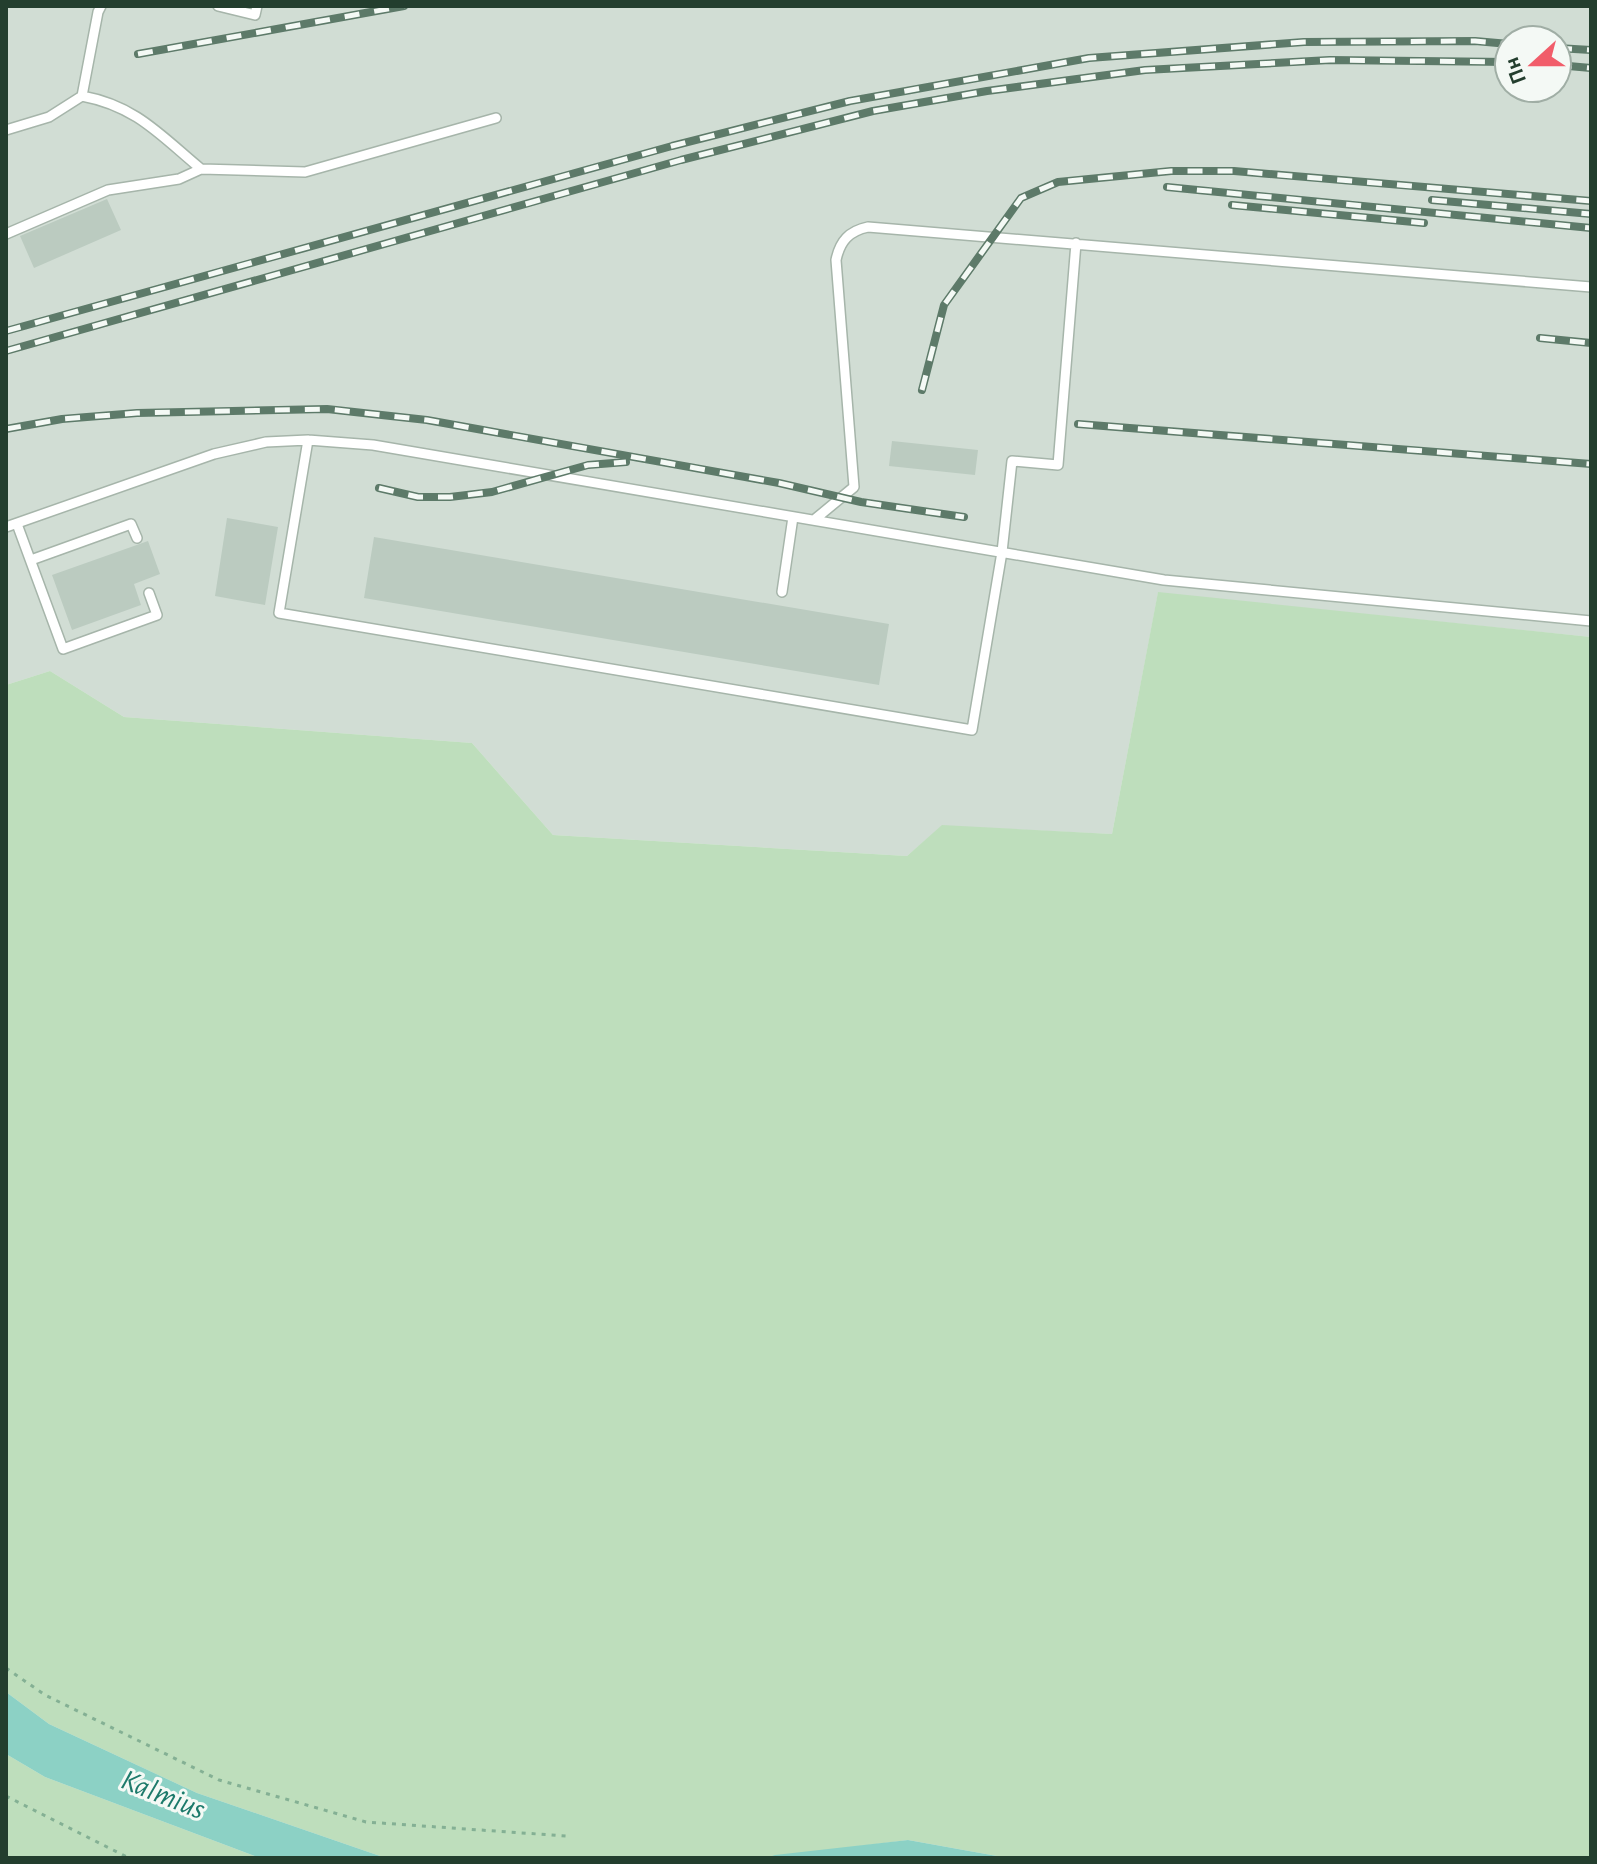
<svg xmlns="http://www.w3.org/2000/svg" width="1597" height="1864" font-family="'Alegreya Sans',sans-serif">
  <style>
    .built { fill: #d1ddd4; fill-rule: evenodd }
    .green { fill: #bedebc }
    .water { fill: #8cd1c5 }
    .building { fill: #bbcbc0 }
    .lines { fill: none; stroke-linecap: round; stroke-linejoin: round }
    .lane-casing { stroke: #a6b5aa; stroke-width: 12 }
    .path { stroke: #84b094; stroke-width: 3; stroke-dasharray: 4 6; stroke-linecap: butt }
    .lane { stroke: #fff; stroke-width: 9 }
    .rail-casing { stroke: #5d7a69; stroke-width: 8 }
    .rail { stroke: #f4f9f5; stroke-width: 5; stroke-dasharray: 15; stroke-linecap: butt }
    .labels { text-anchor: middle; dominant-baseline: central; stroke-width: 6; stroke-linejoin: round; paint-order: stroke }
    .water-label { font-size: 30px; font-style: italic; fill: #1d7a6b; stroke: #f4f9f5 }
  </style>
  <rect width="100%" height="100%" fill="#e3ede5"/>
  <path class="built" d="M 6,6 L 1591,6 L 1591,637 L 1158,593 L 1112,834 L 942,826 L 907,856 L 553,835 L 472,743 L 124,717 L 50,671 L 6,685 ZM 1509,40 L 1557,40 L 1557,88 L 1509,88 Z"/>
  <path class="green" d="M 1158,592 L 1591,637 L 1591,1858 L 1008,1858 L 908,1840 L 766,1858 L 396,1858 L 380,1856 L 197,1793 L 49,1724 L 6,1692 L 6,685 L 50,671 L 124,717 L 472,743 L 553,835 L 907,856 L 942,825 L 1112,834 Z
    M 6,1754 L 45,1777 L 260,1858 L 6,1858 Z"/>
  <path class="water" d="M 6,1692 L 49,1724 L 197,1793 L 380,1856 L 396,1858 L 260,1858 L 45,1777 L 6,1754 Z
    M 908,1840 L 1008,1858 L 766,1858 L 775,1855 Z"/>
  <path class="building" d="M 107,199 L 121,230 L 34,268 L 20,236 Z
    M 892,441 L 978,450 L 975,475 L 889,466 Z
    M 227,518 L 278,527 L 265,605 L 215,596 Z
    M 374,537 L 889,624 L 879,685 L 364,598 Z
    M 148,541 L 160,574 L 134,584 L 141,605 L 72,630 L 52,575 Z"/>
  <g class="lines">
    <defs>
      <path id="lane" d="M 218,6 L 255,15 L 257,6
        M 82,96 L 98,12 L 101,6
        M 6,130 L 49,117 L 82,96 C 136,106 160,135 201,169
        M 6,234 L 108,190 L 179,179 L 201,169 L 305,172 L 496,118
        M 308,440 L 279,613 L 972,730 L 1002,552 L 1012,461 L 1058,465 L 1076,243
        M 814,520 L 854,487 L 836,260 C 840,241 849,231 868,227 L 1591,287
        M 17,524 L 63,649 L 157,615 L 149,593
        M 6,527 L 214,454 L 266,442 L 308,440 L 373,445 L 1164,580 L 1591,621
        M 31,560 L 131,524 L 137,538
        M 782,592 L 793,517"/>
    </defs>
    <use href="#lane" class="lane-casing"/>
    <path class="path" d="M 6,1668 L 45,1695 L 219,1780 L 366,1822 L 566,1836
      M 6,1796 L 129,1858"/>
    <use href="#lane" class="lane"/>
    <defs>
      <path id="rail" d="M 1557,48 L 1591,50
        M 138,54 L 404,6
        M 1557,65 L 1591,68
        M 1167,187 L 1591,228
        M 1432,200 L 1591,214
        M 1232,205 L 1424,223
        M 6,331 L 672,146 L 850,101 L 1089,58 L 1304,42 L 1475,41 L 1509,44
        M 1540,338 L 1591,343
        M 6,351 L 681,160 L 873,111 L 987,91 L 1145,70 L 1330,60 L 1509,62
        M 922,390 L 944,305 L 1021,198 L 1058,182 L 1171,171 L 1234,171 L 1591,201
        M 1078,424 L 1591,464
        M 6,429 L 62,419 L 137,413 L 327,409 L 427,420 L 779,483 L 861,502 L 964,517
        M 379,488 L 418,497 L 450,497 L 492,492 L 588,465 L 626,462"/>
    </defs>
    <use href="#rail" class="rail-casing"/>
    <use href="#rail" class="rail"/>
  </g>
  <g class="labels">
    <g class="water-label">
      <text transform="translate(163 1795) rotate(22)">Kalmius</text>
    </g>
  </g>
  <rect width="1597" height="1864" fill="none" stroke="#233e2e" stroke-width="16"/>
  <g transform="translate(1533 64) rotate(249)"><circle r="38" fill="#f4f9f5" stroke="#a0aea5" stroke-width="2"/>
  <path d="M0-6L14 30L0 20L-14 30Z" fill="#f15d6a"/>
  <text y="-12" font-size="22" font-weight="bold" text-anchor="middle" fill="#233e2e">Пн</text>
  </g>
</svg>
